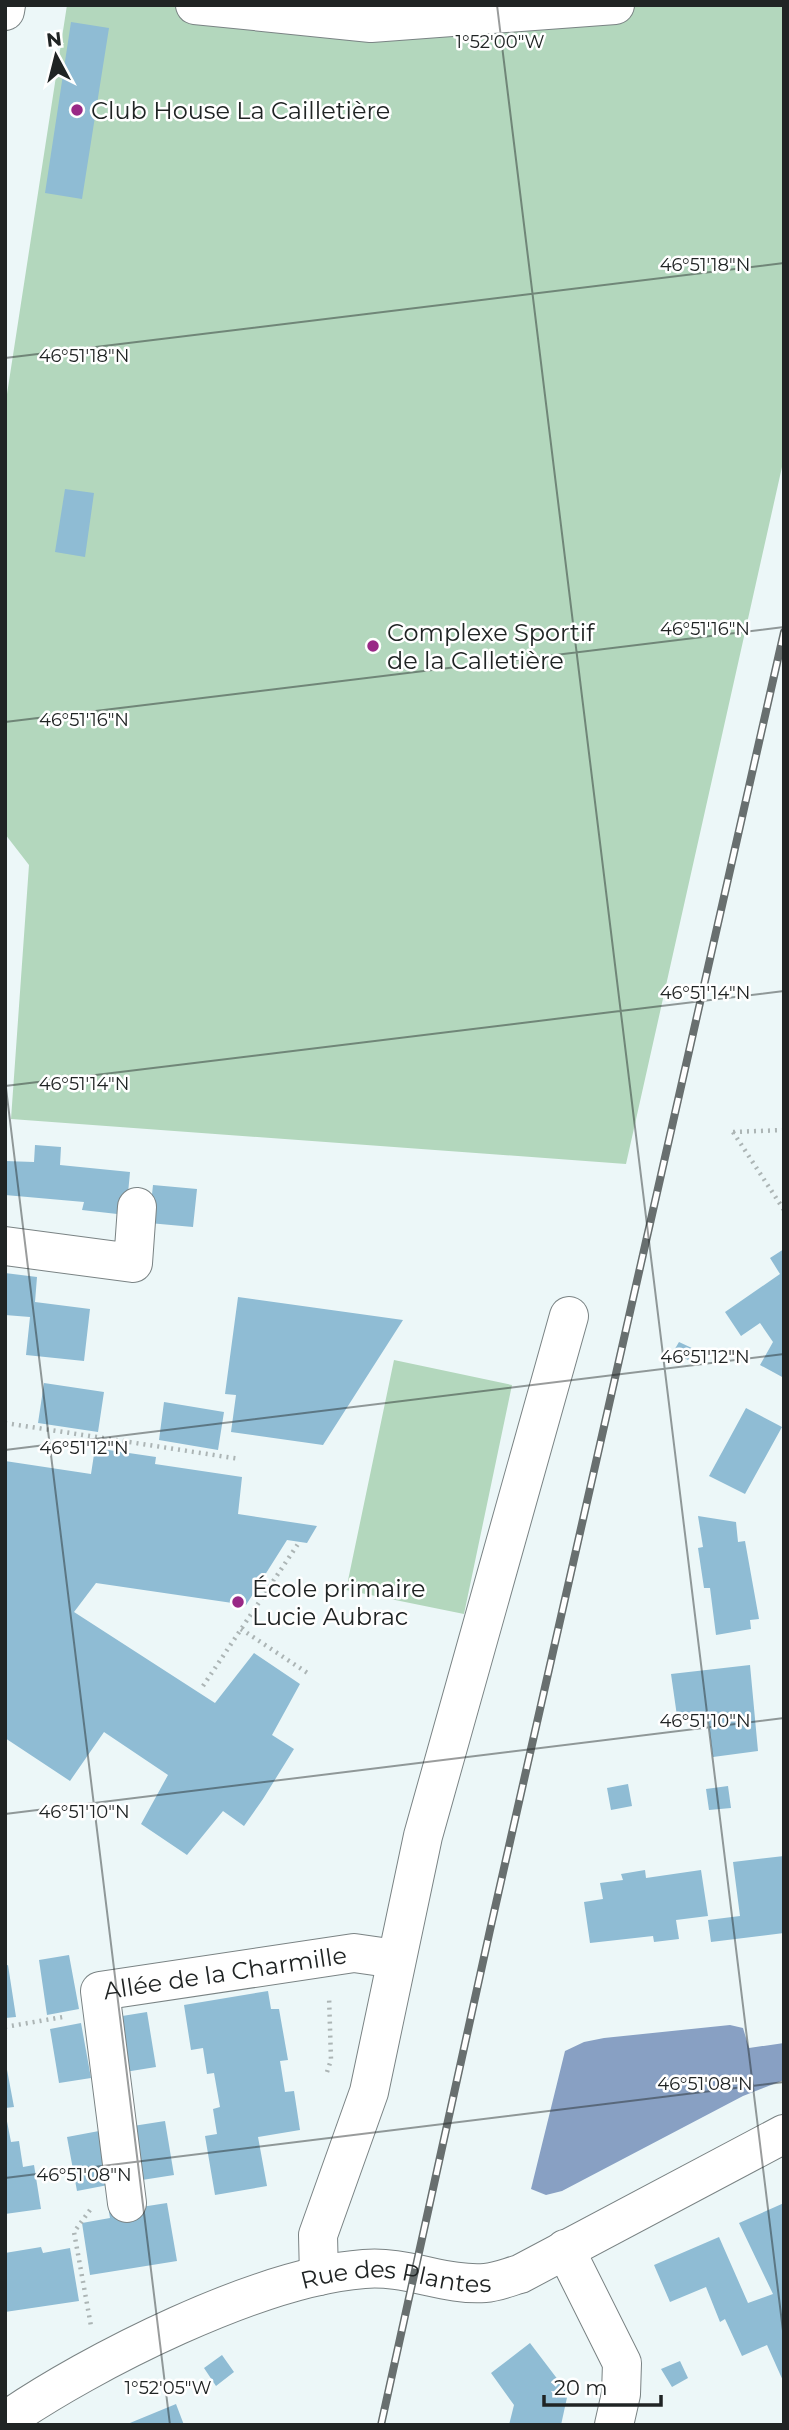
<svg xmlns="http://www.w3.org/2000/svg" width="789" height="2430" font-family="Montserrat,sans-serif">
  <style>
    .green { fill: #b3d7bd }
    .water { fill: #88a0c3 }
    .building { fill: #8fbcd4 }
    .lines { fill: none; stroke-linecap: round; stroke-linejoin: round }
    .minor-casing { stroke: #7a8384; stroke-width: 40 }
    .path { stroke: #acb5b5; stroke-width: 4.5; stroke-dasharray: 2 5; stroke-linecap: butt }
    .minor { stroke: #fff; stroke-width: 38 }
    .rail-casing { stroke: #686f6f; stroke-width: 8 }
    .rail { stroke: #fff; stroke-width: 5; stroke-dasharray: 16; stroke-linecap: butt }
    .ticks { fill: none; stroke: #202424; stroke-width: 2; stroke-opacity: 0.45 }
    .poi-dot { fill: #992886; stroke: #fff; stroke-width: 2.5 }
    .labels { text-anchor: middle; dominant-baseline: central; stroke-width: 5; stroke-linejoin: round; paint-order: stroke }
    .poi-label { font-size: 24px; fill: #202424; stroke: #fff; text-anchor: start }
    .street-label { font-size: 24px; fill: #202424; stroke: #fff }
    .ticks-label { font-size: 18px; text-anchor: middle; fill: #202424; stroke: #fff; stroke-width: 5; stroke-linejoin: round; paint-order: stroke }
  </style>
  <rect width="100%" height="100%" fill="#ecf7f8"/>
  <path class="green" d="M 67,5 L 784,5 L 784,458 L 626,1164 L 11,1119 L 29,865 L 5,834 L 5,407 Z
    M 394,1360 L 512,1385 L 464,1614 L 346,1590 Z"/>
  <path class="water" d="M 730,2025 L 743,2028 L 749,2048 L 784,2043 L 784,2080 L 743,2096 L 562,2191 L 546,2195 L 531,2189 L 565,2051 L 584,2042 L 604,2038 Z"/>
  <path class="building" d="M 71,22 L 109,28 L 82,199 L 45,193 Z
    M 65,489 L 94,493 L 85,557 L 55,552 Z
    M 35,1145 L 61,1147 L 60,1165 L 130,1172 L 126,1215 L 82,1210 L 84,1202 L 5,1195 L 5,1161 L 34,1162 Z
    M 153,1185 L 197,1189 L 193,1227 L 149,1223 Z
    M 784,1249 L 784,1378 L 760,1365 L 773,1342 L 760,1323 L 741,1336 L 725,1312 L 780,1274 L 770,1258 Z
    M 5,1273 L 37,1277 L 35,1302 L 90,1309 L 84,1361 L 26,1355 L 30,1317 L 5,1315 Z
    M 238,1297 L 403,1320 L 323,1445 L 231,1432 L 236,1395 L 225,1394 Z
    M 679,1342 L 694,1349 L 688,1360 L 673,1352 Z
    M 44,1383 L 104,1392 L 98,1432 L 38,1423 Z
    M 164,1402 L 224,1412 L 218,1450 L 159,1440 Z
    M 746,1408 L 782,1427 L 745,1494 L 709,1476 Z
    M 95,1448 L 156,1457 L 155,1464 L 242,1477 L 238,1514 L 317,1526 L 307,1543 L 287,1540 L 246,1605 L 96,1583 L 74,1612 L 215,1703 L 254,1653 L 300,1684 L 272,1735 L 294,1749 L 263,1799 L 244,1826 L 223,1811 L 187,1855 L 141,1824 L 168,1775 L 104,1732 L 70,1781 L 5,1738 L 5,1461 L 91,1474 Z
    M 698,1516 L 736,1522 L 738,1542 L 745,1541 L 759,1619 L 750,1620 L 751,1629 L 716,1635 L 710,1588 L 704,1588 L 698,1548 L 703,1547 Z
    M 750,1665 L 758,1751 L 713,1757 L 708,1717 L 683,1721 L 677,1716 L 671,1674 Z
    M 628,1784 L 632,1806 L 611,1810 L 607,1788 Z
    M 728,1786 L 731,1808 L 709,1810 L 706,1789 Z
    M 784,1856 L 784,1933 L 711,1942 L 708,1920 L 740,1916 L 733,1862 Z
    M 645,1870 L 646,1878 L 701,1870 L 708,1916 L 676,1920 L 679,1939 L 654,1942 L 653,1936 L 590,1943 L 584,1902 L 603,1899 L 600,1883 L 623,1880 L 621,1874 Z
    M 69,1955 L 79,2009 L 47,2015 L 39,1960 Z
    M 8,1965 L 16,2017 L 5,2018 L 5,1966 Z
    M 268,1991 L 271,2009 L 279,2009 L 288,2060 L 280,2061 L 285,2092 L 294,2091 L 300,2130 L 258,2137 L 267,2186 L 215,2195 L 205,2136 L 217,2134 L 213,2109 L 220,2107 L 214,2073 L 207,2074 L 203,2048 L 191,2050 L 184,2005 Z
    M 147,2012 L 156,2067 L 125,2072 L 116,2017 Z
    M 81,2023 L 91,2078 L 59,2083 L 50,2029 Z
    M 5,2059 L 14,2107 L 5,2108 Z
    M 5,2111 L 11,2142 L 19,2141 L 23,2167 L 34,2165 L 41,2209 L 5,2214 Z
    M 165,2121 L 174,2175 L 142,2180 L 133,2126 Z
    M 99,2131 L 108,2185 L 77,2191 L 67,2137 Z
    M 167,2203 L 177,2261 L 90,2275 L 82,2223 L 110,2218 L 109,2212 Z
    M 784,2203 L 784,2383 L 767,2345 L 742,2356 L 725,2319 L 720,2322 L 706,2287 L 670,2302 L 654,2265 L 719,2237 L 748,2303 L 773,2294 L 739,2223 Z
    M 41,2247 L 43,2253 L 70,2248 L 79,2301 L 5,2312 L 5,2253 Z
    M 530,2343 L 568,2393 L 561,2425 L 509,2425 L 514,2405 L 491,2373 Z
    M 222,2355 L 234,2372 L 216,2386 L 204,2368 Z
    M 680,2361 L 688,2378 L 672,2387 L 661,2369 Z
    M 176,2404 L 184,2425 L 125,2425 Z"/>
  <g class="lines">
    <defs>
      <g id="minor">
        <path d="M 195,5 L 371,23 L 615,5"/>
        <path d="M 5,11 L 6,5"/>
        <path d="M 5,1246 L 133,1263 L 137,1207"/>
        <path id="s1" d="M 127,2203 L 100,1991 L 354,1953 L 396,1959"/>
        <path d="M 565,2249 L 622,2363 L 621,2394 L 614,2425"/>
        <path d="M 319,2276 L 318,2235 L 369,2092 L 423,1836 L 569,1316"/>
        <path id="s2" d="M 5,2421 C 92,2361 259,2277 364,2269 C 405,2265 445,2286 485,2283 C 497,2282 509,2277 520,2274 L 784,2134"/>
      </g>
    </defs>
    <use href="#minor" class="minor-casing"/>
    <path class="path" d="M 733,1132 L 784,1210
      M 733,1132 L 784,1130
      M 5,1423 L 240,1459
      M 241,1629 L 309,1674
      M 203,1686 L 298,1544
      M 5,2027 L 63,2017
      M 327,2072 L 331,2060 L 329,1996
      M 90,2210 L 74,2232 L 91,2326"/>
    <use href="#minor" class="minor"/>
    <defs>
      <path id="rail" d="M 381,2425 L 490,1930 L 784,632"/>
    </defs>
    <use href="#rail" class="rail-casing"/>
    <use href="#rail" class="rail"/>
  </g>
  <path class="ticks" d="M 497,5 L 784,2339M 5,358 L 784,263M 5,722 L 784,627M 5,1080 L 170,2425M 5,1086 L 784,991M 5,1450 L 784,1354M 5,1814 L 784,1718M 5,2178 L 784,2082"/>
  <g class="poi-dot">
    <circle cx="77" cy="110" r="7"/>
    <circle cx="373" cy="646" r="7"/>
    <circle cx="238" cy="1602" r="7"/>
  </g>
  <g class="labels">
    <g class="poi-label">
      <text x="91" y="110">Club House La Cailletière</text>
      <text x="387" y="632">Complexe Sportif<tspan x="387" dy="28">de la Calletière</tspan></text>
      <text x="252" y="1588">École primaire<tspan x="252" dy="28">Lucie Aubrac</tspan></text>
    </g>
    <g class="street-label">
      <text stroke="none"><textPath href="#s1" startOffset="340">Allée de la Charmille</textPath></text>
      <text stroke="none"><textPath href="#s2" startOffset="425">Rue des Plantes</textPath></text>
    </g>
  </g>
  <g class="ticks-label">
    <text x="500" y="48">1°52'00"W</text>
    <text x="705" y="271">46°51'18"N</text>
    <text x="84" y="362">46°51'18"N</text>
    <text x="705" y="635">46°51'16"N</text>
    <text x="84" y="726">46°51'16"N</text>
    <text x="705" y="999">46°51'14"N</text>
    <text x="84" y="1090">46°51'14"N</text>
    <text x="705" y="1363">46°51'12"N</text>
    <text x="84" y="1454">46°51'12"N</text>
    <text x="705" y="1727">46°51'10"N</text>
    <text x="84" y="1818">46°51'10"N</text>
    <text x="705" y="2090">46°51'08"N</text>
    <text x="84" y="2181">46°51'08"N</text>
    <text x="168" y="2394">1°52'05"W</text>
  </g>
  <rect width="789" height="2430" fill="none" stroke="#202424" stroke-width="14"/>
  <g transform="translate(56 56) rotate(353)" stroke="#ffffff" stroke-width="5" paint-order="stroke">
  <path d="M0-5L12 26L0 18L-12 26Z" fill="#202424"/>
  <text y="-10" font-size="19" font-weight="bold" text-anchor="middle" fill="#202424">N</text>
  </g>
  <path d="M544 2395v10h117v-10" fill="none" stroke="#202424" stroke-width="3.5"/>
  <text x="554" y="2395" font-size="21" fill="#202424" stroke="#ffffff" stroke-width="5" paint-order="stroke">20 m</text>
</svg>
